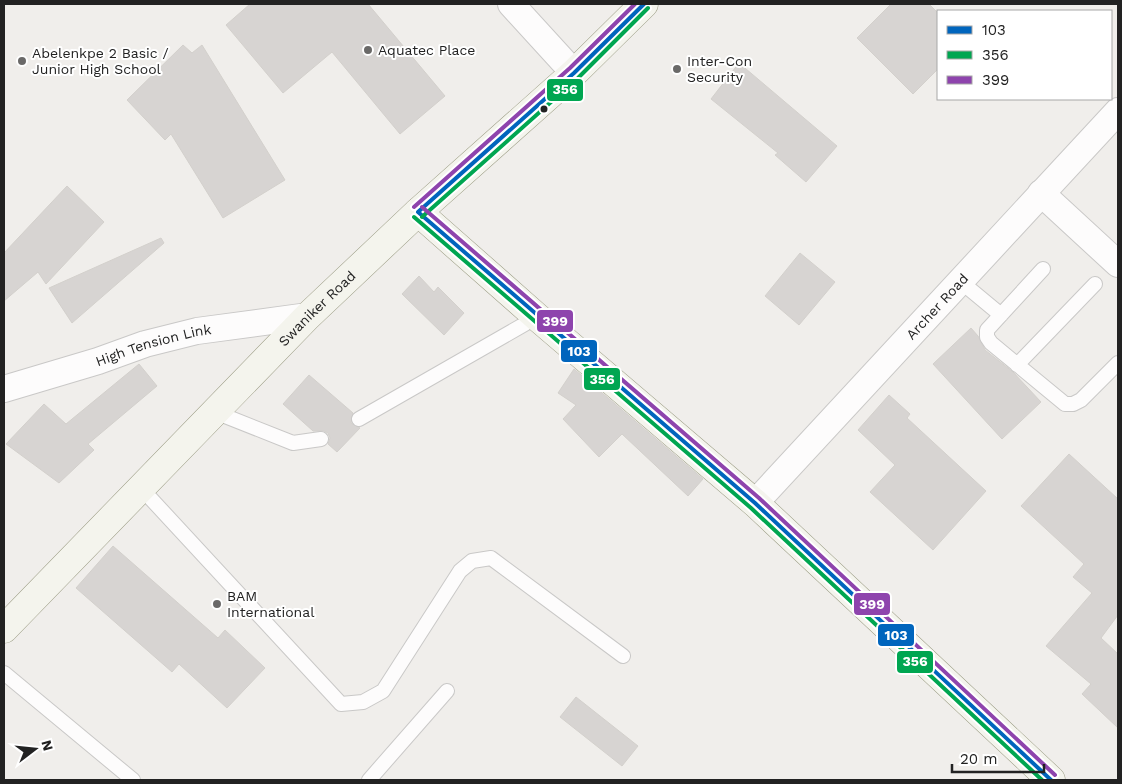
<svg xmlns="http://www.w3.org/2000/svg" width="1122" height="784" font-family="'Work Sans',sans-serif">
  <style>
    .building { fill: #d7d4d2; stroke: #d3d0cc }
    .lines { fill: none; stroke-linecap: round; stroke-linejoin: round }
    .lane-casing { stroke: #c9c8c7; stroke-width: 16 }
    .street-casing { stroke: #c9c8c7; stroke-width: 28 }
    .secondary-casing { stroke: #999a82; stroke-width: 29 }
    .lane { stroke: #fdfcfc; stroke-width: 14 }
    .street { stroke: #fdfcfc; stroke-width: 26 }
    .secondary { stroke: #f4f4ed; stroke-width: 28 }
    .bus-1-casing { stroke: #fff; stroke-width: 8 }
    .bus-2-casing { stroke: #fff; stroke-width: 8 }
    .bus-3-casing { stroke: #fff; stroke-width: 8 }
    .bus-1 { stroke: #0065bd; stroke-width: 4 }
    .bus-2 { stroke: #00a651; stroke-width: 4 }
    .bus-3 { stroke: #8e44ad; stroke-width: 4 }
    .poi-dot { fill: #6a6968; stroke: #fff; stroke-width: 2 }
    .bus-dot { fill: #222; stroke: #fff; stroke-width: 2 }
    .labels { text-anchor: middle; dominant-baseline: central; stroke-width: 4; stroke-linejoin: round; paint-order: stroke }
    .poi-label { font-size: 14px; fill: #222; stroke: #fff; text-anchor: start }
    .street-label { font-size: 14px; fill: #222; stroke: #fff }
    .line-badge { stroke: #fff; stroke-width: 2 }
    .badge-label { font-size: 14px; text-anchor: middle; font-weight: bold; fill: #fff }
  </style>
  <rect width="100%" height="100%" fill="#f0eeeb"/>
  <path class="building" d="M 250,4 L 368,4 L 445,96 L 400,134 L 332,52 L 283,93 L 226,25 Z
    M 891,4 L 929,4 L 938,13 L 938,69 L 913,94 L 857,38 Z
    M 183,45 L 192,53 L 202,45 L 285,180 L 223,218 L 171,134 L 165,140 L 127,100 Z
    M 739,63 L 837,146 L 806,182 L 775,155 L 778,153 L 711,99 Z
    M 67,186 L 104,222 L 46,284 L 38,272 L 4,301 L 4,253 Z
    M 161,238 L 164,243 L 72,323 L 49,288 Z
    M 800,253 L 835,282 L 799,325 L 765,296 Z
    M 419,276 L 434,292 L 438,287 L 464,313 L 444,335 L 402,294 Z
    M 971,328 L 978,336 L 985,350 L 1013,372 L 1041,402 L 1002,439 L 933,364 Z
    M 139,364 L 157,386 L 88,444 L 94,450 L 59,483 L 6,444 L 44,404 L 66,424 Z
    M 574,369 L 703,479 L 688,496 L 622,434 L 599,457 L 563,419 L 576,405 L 558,393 Z
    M 309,375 L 353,413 L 351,423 L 360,428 L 337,452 L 328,444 L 330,438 L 328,433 L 324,431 L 313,431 L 283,404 Z
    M 889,395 L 910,414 L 907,418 L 986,491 L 933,550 L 870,492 L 895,465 L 858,430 Z
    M 1069,454 L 1118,499 L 1118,615 L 1101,638 L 1118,654 L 1118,728 L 1082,694 L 1091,684 L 1046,646 L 1092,593 L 1073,577 L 1084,564 L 1021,506 Z
    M 113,546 L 218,638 L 225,630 L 265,668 L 227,708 L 179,664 L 172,672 L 76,588 Z
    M 576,697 L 638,746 L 622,766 L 560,717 Z"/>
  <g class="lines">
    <defs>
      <path id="lane" d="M 1043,269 L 987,330 L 987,337 L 991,343 L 1065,404 L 1073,404 L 1081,400 L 1118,363
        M 960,281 L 1001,315
        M 1017,365 L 1095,284
        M 215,412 L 293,443 L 321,439
        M 359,419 L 537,317
        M 141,488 L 341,704 L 363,702 L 383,691 L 460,571 L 472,561 L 491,558 L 623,656
        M 4,673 L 133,780
        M 369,780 L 447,691"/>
      <g id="street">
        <path d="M 511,4 L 574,73"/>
        <path d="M 1041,193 L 1118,264"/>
        <path id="s1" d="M 4,389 L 98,361 L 145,344 L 197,331 L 308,316"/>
        <path id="s2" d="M 755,503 L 1118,111"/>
      </g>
      <g id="secondary">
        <path d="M 418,212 L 537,317 L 755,503 L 1051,780"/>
        <path id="s3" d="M 4,629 L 308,316 L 418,212 L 574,73 L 644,4"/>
      </g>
    </defs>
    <use href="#lane" class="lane-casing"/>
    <use href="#street" class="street-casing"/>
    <use href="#secondary" class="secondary-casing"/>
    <use href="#lane" class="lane"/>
    <use href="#street" class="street"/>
    <use href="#secondary" class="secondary"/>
    <defs>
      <path id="bus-1" d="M 418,212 L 755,503 L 1051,780
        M 418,212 L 574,73 L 644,4"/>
      <path id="bus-2" d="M 414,217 L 751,508 L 1042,780
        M 422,217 L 578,78 L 648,8"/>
      <path id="bus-3" d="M 414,207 L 570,68 L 635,4
        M 422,207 L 759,498 L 1055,775"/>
    </defs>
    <use href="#bus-1" class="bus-1-casing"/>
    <use href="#bus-2" class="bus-2-casing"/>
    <use href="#bus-3" class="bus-3-casing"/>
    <use href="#bus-1" class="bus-1"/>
    <use href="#bus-2" class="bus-2"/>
    <use href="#bus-3" class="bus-3"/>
  </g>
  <g class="poi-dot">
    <circle cx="368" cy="50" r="5"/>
    <circle cx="22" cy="61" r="5"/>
    <circle cx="677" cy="69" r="5"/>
    <circle cx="217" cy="604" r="5"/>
  </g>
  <circle class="bus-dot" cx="544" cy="109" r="4.5"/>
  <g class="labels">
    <g class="poi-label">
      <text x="378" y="50">Aquatec Place</text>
      <text x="32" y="53">Abelenkpe 2 Basic /<tspan x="32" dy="16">Junior High School</tspan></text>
      <text x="687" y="61">Inter-Con<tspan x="687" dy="16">Security</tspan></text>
      <text x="227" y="596">BAM<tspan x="227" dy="16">International</tspan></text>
    </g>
    <g class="street-label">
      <text stroke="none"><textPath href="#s2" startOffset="268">Archer Road</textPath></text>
      <text stroke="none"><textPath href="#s3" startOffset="448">Swaniker Road</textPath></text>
      <text stroke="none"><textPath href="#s1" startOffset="156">High Tension Link</textPath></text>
    </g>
  </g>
  <g class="line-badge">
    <rect x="546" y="78" width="38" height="24" rx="5" fill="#00a651"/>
    <rect x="536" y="309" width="38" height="24" rx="5" fill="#8e44ad"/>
    <rect x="560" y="339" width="38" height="24" rx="5" fill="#0065bd"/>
    <rect x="583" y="367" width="38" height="24" rx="5" fill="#00a651"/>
    <rect x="853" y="592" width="38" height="24" rx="5" fill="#8e44ad"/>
    <rect x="877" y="623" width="38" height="24" rx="5" fill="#0065bd"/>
    <rect x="896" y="650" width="38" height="24" rx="5" fill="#00a651"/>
  </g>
  <g class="badge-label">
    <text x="565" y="94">356</text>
    <text x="555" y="326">399</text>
    <text x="579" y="356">103</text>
    <text x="602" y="384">356</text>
    <text x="872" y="609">399</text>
    <text x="896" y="640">103</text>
    <text x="915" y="666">356</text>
  </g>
  <rect width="1122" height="784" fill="none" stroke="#222222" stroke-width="10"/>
  <rect x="937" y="10" width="175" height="90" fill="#ffffff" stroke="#a7a7a7"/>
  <rect x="947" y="26" width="25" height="8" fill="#0065bd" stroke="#a7a7a7"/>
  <text x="982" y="35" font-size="15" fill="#222222">103</text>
  <rect x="947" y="51" width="25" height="8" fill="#00a651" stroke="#a7a7a7"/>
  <text x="982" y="60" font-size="15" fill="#222222">356</text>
  <rect x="947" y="76" width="25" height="8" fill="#8e44ad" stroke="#a7a7a7"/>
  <text x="982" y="85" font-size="15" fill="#222222">399</text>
  <g transform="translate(35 749) rotate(74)" stroke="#ffffff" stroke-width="4" paint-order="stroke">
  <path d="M0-4L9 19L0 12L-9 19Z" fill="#222222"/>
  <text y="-8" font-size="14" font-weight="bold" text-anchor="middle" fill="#222222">N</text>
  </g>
  <path d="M952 764v8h92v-8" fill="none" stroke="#222222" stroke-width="2.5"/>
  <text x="960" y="764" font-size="15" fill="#222222" stroke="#ffffff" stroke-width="4" paint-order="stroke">20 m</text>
</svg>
